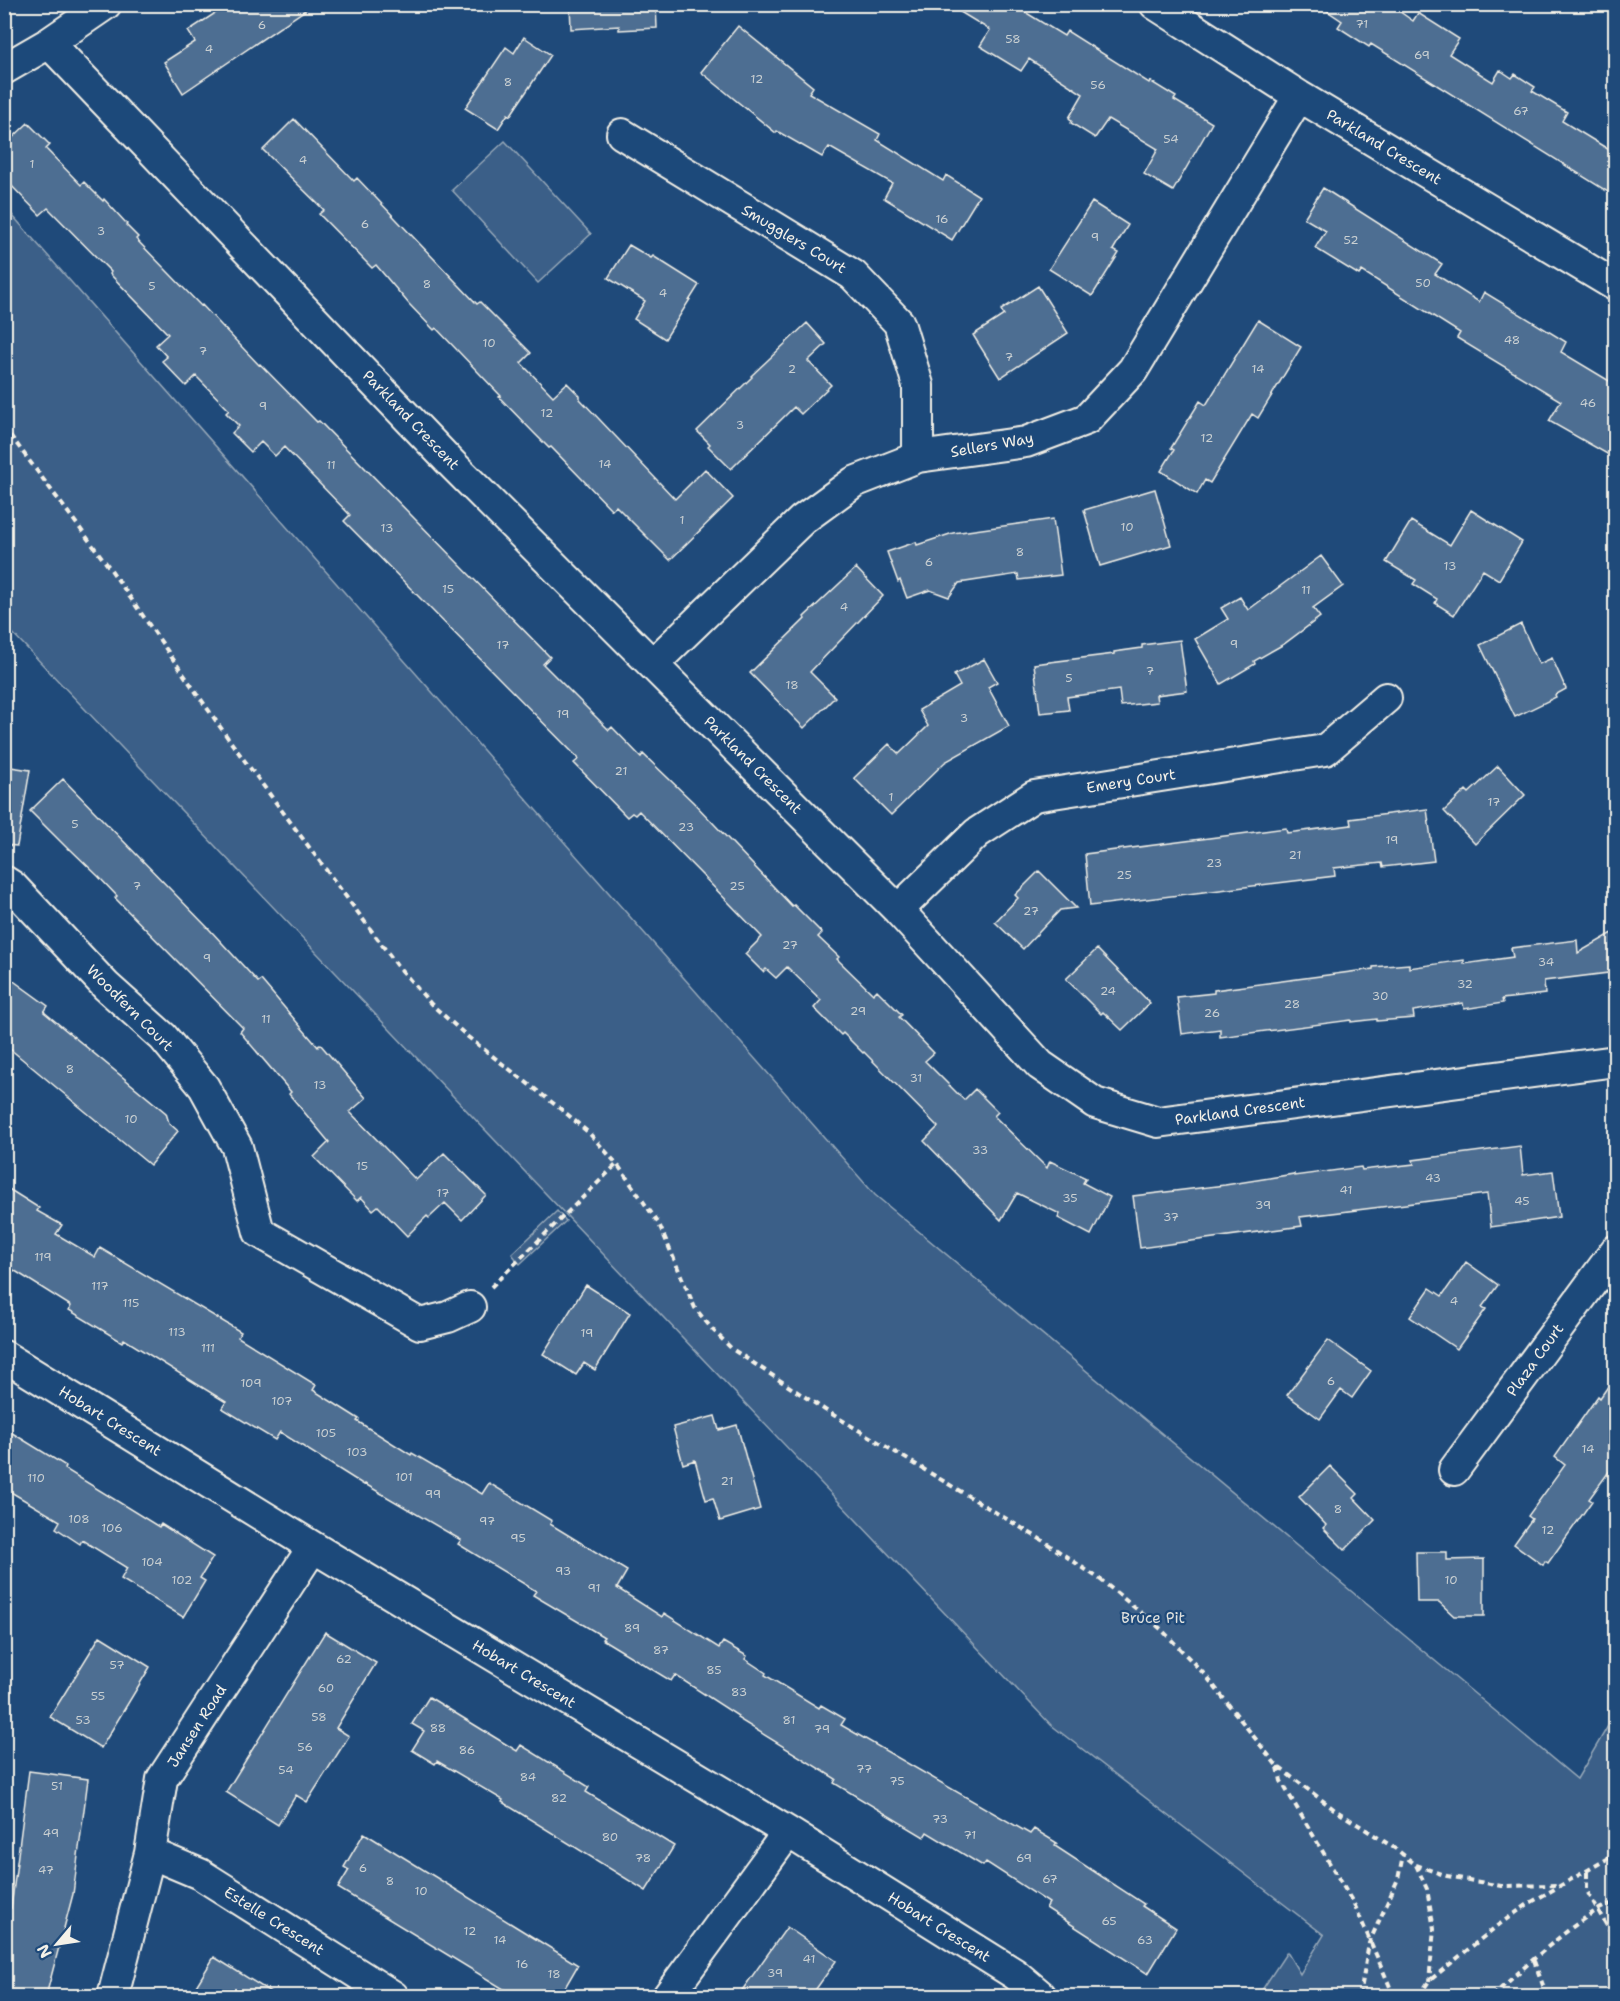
<svg xmlns="http://www.w3.org/2000/svg" width="1620" height="2001" font-family="'Shantell Sans',sans-serif">
  <style>
    .green { fill: #3a5f88; stroke: #97a8b8; stroke-width: 1.5 }
    .building { fill: #4d6e92; stroke: #f4f1e8; stroke-width: 1.5 }
    .lines { fill: none; stroke-linecap: round; stroke-linejoin: round }
    .minor-casing { stroke: #f4f1e8; stroke-width: 34 }
    .path { stroke: #f4f1e8; stroke-width: 4; stroke-dasharray: 6 4.5; stroke-linecap: butt }
    .minor { stroke: #1f4a7a; stroke-width: 30 }
    .labels { text-anchor: middle; dominant-baseline: central; stroke-width: 4.5; stroke-linejoin: round; paint-order: stroke }
    .number-label { font-size: 12px; fill: #cad0d2 }
    .street-label { font-size: 15px; fill: #f4f1e8; stroke: #1f4a7a }
    .park-label { font-size: 15px; fill: #e1e2de; stroke: #1f4a7a }
  </style>
  <rect width="100%" height="100%" fill="#1f4a7a"/>
  <filter id="ink" filterUnits="userSpaceOnUse"><feTurbulence type="fractalNoise" baseFrequency=".0167" numOctaves="2"/><feDisplacementMap in="SourceGraphic" scale="12" xChannelSelector="R" yChannelSelector="G"/><feConvolveMatrix kernelMatrix="1 2 1 2 8 2 1 2 1" color-interpolation-filters="sRGB"/></filter>
  <g filter="url(#ink)">
    <path class="green" d="M 505,141 L 591,234 L 538,283 L 452,190 Z
      M 5,207 L 875,1195 L 1577,1779 L 1615,1714 L 1615,1996 L 1258,1996 L 1287,1952 L 1300,1974 L 1324,1935 L 1051,1725 L 5,625 Z
      M 557,1211 L 566,1221 L 520,1264 L 512,1254 Z"/>
    <path class="building" d="M 229,4 L 314,4 L 183,93 L 164,62 L 195,42 L 188,31 Z
      M 570,4 L 656,4 L 657,28 L 619,30 L 619,26 L 571,29 Z
      M 947,4 L 1012,4 L 1064,36 L 1067,31 L 1149,83 L 1150,81 L 1176,97 L 1174,100 L 1212,123 L 1173,191 L 1144,174 L 1158,149 L 1108,119 L 1095,138 L 1071,123 L 1072,121 L 1069,118 L 1083,94 L 1029,59 L 1021,71 L 980,46 L 990,30 Z
      M 1317,4 L 1389,4 L 1413,21 L 1418,13 L 1459,39 L 1449,54 L 1493,82 L 1500,70 L 1512,78 L 1515,74 L 1535,87 L 1532,91 L 1567,112 L 1562,121 L 1616,154 L 1616,197 L 1371,44 L 1369,47 L 1338,27 L 1342,21 Z
      M 738,26 L 813,87 L 809,93 L 880,134 L 877,140 L 943,181 L 946,175 L 979,196 L 952,240 L 884,198 L 892,183 L 829,147 L 822,157 L 777,131 L 776,133 L 701,72 Z
      M 524,37 L 551,55 L 510,116 L 508,114 L 498,129 L 465,108 L 506,47 L 514,53 Z
      M 294,119 L 354,181 L 357,178 L 477,304 L 480,302 L 531,353 L 521,363 L 553,396 L 567,383 L 580,396 L 580,399 L 675,499 L 705,469 L 733,498 L 670,560 L 616,506 L 612,510 L 551,447 L 549,448 L 534,433 L 499,397 L 501,396 L 436,328 L 434,330 L 409,304 L 376,265 L 372,268 L 319,214 L 324,210 L 263,150 Z
      M 28,123 L 50,145 L 46,149 L 81,185 L 84,182 L 103,201 L 104,199 L 127,224 L 126,225 L 138,237 L 136,239 L 201,306 L 202,305 L 259,365 L 260,364 L 317,422 L 319,421 L 550,657 L 543,664 L 609,730 L 612,727 L 641,757 L 643,754 L 693,802 L 792,906 L 794,905 L 822,933 L 818,937 L 839,957 L 837,959 L 873,994 L 877,990 L 902,1015 L 899,1017 L 934,1053 L 925,1061 L 964,1100 L 975,1089 L 998,1112 L 994,1116 L 1047,1168 L 1050,1161 L 1086,1178 L 1083,1183 L 1110,1197 L 1091,1235 L 1058,1218 L 1060,1214 L 1017,1193 L 1001,1220 L 924,1141 L 938,1127 L 864,1052 L 863,1053 L 843,1033 L 841,1035 L 814,1008 L 821,1000 L 787,967 L 776,978 L 766,969 L 763,972 L 745,954 L 762,937 L 703,876 L 639,811 L 635,815 L 632,813 L 627,817 L 574,763 L 579,759 L 344,521 L 350,515 L 284,447 L 275,456 L 261,442 L 251,452 L 232,433 L 239,426 L 226,413 L 229,410 L 196,376 L 186,386 L 162,361 L 167,357 L 156,345 L 168,334 L 110,274 L 111,272 L 48,208 L 40,215 L 4,178 L 4,146 Z
      M 1323,188 L 1442,264 L 1435,274 L 1479,302 L 1484,292 L 1566,342 L 1561,352 L 1616,385 L 1616,459 L 1549,421 L 1561,401 L 1457,338 L 1460,333 L 1362,271 L 1359,275 L 1315,248 L 1326,231 L 1304,218 Z
      M 1092,202 L 1128,225 L 1113,250 L 1119,253 L 1092,296 L 1049,269 Z
      M 629,245 L 651,258 L 653,256 L 699,285 L 665,339 L 634,319 L 645,301 L 608,278 Z
      M 1038,286 L 1068,333 L 1000,378 L 973,335 L 1004,315 L 1001,310 Z
      M 1258,320 L 1301,347 L 1258,418 L 1252,414 L 1210,483 L 1205,480 L 1197,494 L 1161,471 L 1174,450 L 1171,448 L 1200,401 L 1206,405 Z
      M 807,323 L 826,344 L 808,361 L 831,385 L 801,414 L 794,407 L 731,469 L 708,446 L 710,444 L 697,431 L 752,377 L 751,376 Z
      M 1155,489 L 1171,545 L 1100,566 L 1084,510 Z
      M 1471,510 L 1522,542 L 1499,580 L 1483,570 L 1454,615 L 1435,603 L 1437,599 L 1413,584 L 1416,580 L 1386,562 L 1411,521 L 1450,545 Z
      M 1053,519 L 1061,575 L 1019,580 L 1018,574 L 959,583 L 949,597 L 930,590 L 907,598 L 900,580 L 898,582 L 887,552 L 916,542 L 917,545 L 953,533 Z
      M 1321,556 L 1343,586 L 1313,608 L 1320,617 L 1284,644 L 1254,661 L 1255,664 L 1221,684 L 1195,639 L 1228,619 L 1221,608 L 1240,597 L 1248,610 Z
      M 856,568 L 883,596 L 810,672 L 835,697 L 804,728 L 750,673 L 805,619 L 804,617 Z
      M 1521,624 L 1539,664 L 1552,658 L 1566,689 L 1555,695 L 1556,697 L 1515,717 L 1480,645 Z
      M 1180,640 L 1187,691 L 1156,695 L 1157,702 L 1121,706 L 1119,690 L 1067,697 L 1069,710 L 1040,713 L 1034,664 L 1114,654 L 1114,652 L 1142,648 L 1142,645 Z
      M 984,659 L 997,682 L 988,687 L 1009,726 L 945,762 L 891,815 L 854,778 L 889,744 L 899,754 L 928,726 L 919,710 L 960,686 L 954,675 Z
      M 4,766 L 30,770 L 17,846 L 4,845 Z
      M 1498,766 L 1525,795 L 1475,844 L 1444,811 L 1466,790 L 1469,793 Z
      M 63,779 L 210,930 L 258,982 L 261,980 L 318,1047 L 320,1044 L 366,1098 L 350,1112 L 416,1180 L 444,1153 L 486,1195 L 462,1220 L 445,1203 L 429,1218 L 427,1216 L 407,1236 L 378,1206 L 373,1210 L 361,1197 L 357,1201 L 314,1157 L 329,1142 L 289,1094 L 291,1092 L 240,1032 L 243,1028 L 115,898 L 117,896 L 98,876 L 69,848 L 68,849 L 30,811 Z
      M 1427,809 L 1434,861 L 1383,867 L 1382,863 L 1334,868 L 1335,876 L 1090,906 L 1085,854 L 1286,828 L 1287,833 L 1351,825 L 1350,819 Z
      M 1039,871 L 1076,908 L 1060,910 L 1023,949 L 995,922 L 1018,898 L 1015,895 Z
      M 1616,931 L 1616,972 L 1544,981 L 1545,994 L 1502,999 L 1503,1003 L 1464,1009 L 1463,1003 L 1413,1011 L 1414,1018 L 1377,1021 L 1377,1019 L 1351,1022 L 1351,1020 L 1220,1037 L 1220,1029 L 1182,1034 L 1177,997 L 1214,993 L 1214,990 L 1373,969 L 1373,967 L 1409,964 L 1409,968 L 1464,960 L 1464,964 L 1513,957 L 1511,948 L 1577,940 L 1578,953 Z
      M 1097,949 L 1150,1003 L 1122,1030 L 1103,1012 L 1101,1014 L 1066,979 Z
      M 4,974 L 48,1006 L 44,1012 L 166,1113 L 169,1123 L 178,1131 L 150,1165 L 4,1044 Z
      M 1520,1146 L 1523,1175 L 1553,1171 L 1559,1217 L 1491,1227 L 1487,1194 L 1300,1217 L 1302,1226 L 1140,1248 L 1133,1196 L 1225,1185 L 1294,1174 L 1294,1176 L 1361,1167 L 1362,1170 L 1414,1164 L 1413,1160 Z
      M 4,1186 L 39,1208 L 37,1211 L 62,1225 L 56,1234 L 95,1257 L 100,1248 L 241,1332 L 238,1337 L 316,1385 L 313,1390 L 359,1419 L 357,1421 L 411,1455 L 412,1453 L 482,1494 L 489,1483 L 552,1521 L 550,1524 L 627,1571 L 617,1588 L 662,1617 L 664,1613 L 719,1648 L 723,1642 L 747,1656 L 745,1659 L 766,1673 L 765,1675 L 819,1708 L 821,1705 L 845,1719 L 841,1725 L 1030,1834 L 1034,1829 L 1057,1843 L 1055,1846 L 1144,1904 L 1142,1906 L 1176,1928 L 1148,1974 L 1046,1908 L 1049,1903 L 986,1862 L 983,1866 L 927,1832 L 924,1837 L 834,1783 L 836,1779 L 737,1718 L 738,1716 L 675,1675 L 671,1681 L 602,1639 L 604,1637 L 533,1595 L 536,1591 L 458,1544 L 461,1540 L 365,1484 L 364,1485 L 280,1432 L 275,1440 L 222,1408 L 226,1402 L 124,1339 L 122,1342 L 69,1310 L 71,1306 L 4,1264 Z
      M 1466,1262 L 1498,1285 L 1482,1307 L 1486,1309 L 1457,1349 L 1410,1317 L 1430,1288 L 1442,1296 Z
      M 586,1285 L 630,1313 L 595,1370 L 584,1363 L 576,1375 L 543,1354 Z
      M 1328,1340 L 1371,1371 L 1352,1398 L 1341,1390 L 1320,1419 L 1287,1395 Z
      M 1616,1375 L 1616,1462 L 1589,1499 L 1592,1501 L 1548,1563 L 1545,1561 L 1543,1565 L 1514,1544 L 1532,1519 L 1528,1516 L 1565,1465 L 1555,1457 L 1598,1396 L 1600,1398 Z
      M 715,1416 L 719,1430 L 737,1425 L 760,1509 L 720,1521 L 713,1498 L 706,1500 L 695,1460 L 683,1464 L 673,1427 Z
      M 4,1428 L 66,1466 L 65,1469 L 159,1527 L 161,1524 L 213,1557 L 200,1578 L 205,1581 L 183,1617 L 121,1579 L 127,1568 L 82,1540 L 80,1544 L 56,1528 L 60,1521 L 4,1488 Z
      M 1330,1466 L 1358,1494 L 1354,1498 L 1375,1520 L 1345,1550 L 1323,1528 L 1326,1525 L 1299,1497 Z
      M 1416,1552 L 1447,1552 L 1447,1560 L 1484,1559 L 1484,1616 L 1454,1616 L 1439,1602 L 1417,1602 Z
      M 325,1632 L 376,1663 L 336,1728 L 349,1736 L 307,1802 L 296,1795 L 278,1825 L 226,1792 Z
      M 100,1636 L 150,1667 L 101,1748 L 50,1717 Z
      M 429,1697 L 517,1751 L 521,1745 L 589,1787 L 586,1792 L 674,1846 L 646,1891 L 502,1802 L 503,1800 L 437,1761 L 435,1764 L 412,1750 L 424,1731 L 412,1724 Z
      M 29,1771 L 88,1779 L 73,1894 L 46,1996 L 4,1996 L 4,1906 L 11,1908 Z
      M 364,1833 L 578,1965 L 560,1996 L 515,1996 L 338,1888 L 349,1870 L 344,1867 Z
      M 787,1927 L 836,1961 L 811,1996 L 738,1996 Z
      M 214,1957 L 277,1996 L 190,1996 Z"/>
    <g class="lines">
      <defs>
        <path id="minor" d="M 1155,4 L 1299,96 L 1616,286
          M 49,43 L 452,464 L 898,910 L 1040,1065 L 1095,1103 L 1158,1122 L 1616,1061
          M 4,69 L 49,43 L 106,4
          M 622,134 L 853,275 L 899,323 L 918,385 L 918,457
          M 653,664 L 802,520 L 854,482 L 918,457 L 1026,442 L 1087,419 L 1133,370 L 1299,96
          M 4,881 L 12,886 L 106,986 L 163,1037 L 204,1087 L 237,1147 L 259,1232 L 420,1324 L 448,1317 L 470,1307
          M 898,910 L 977,833 L 1034,796 L 1325,750 L 1386,698
          M 4,1356 L 313,1547 L 788,1832 L 1015,1974 L 1041,1996
          M 1454,1470 L 1616,1250
          M 150,1853 L 200,1874 L 393,1996
          M 113,1996 L 150,1853 L 162,1779 L 313,1547
          M 668,1996 L 788,1832"/>
      </defs>
      <use href="#minor" class="minor-casing"/>
      <path class="path" d="M 4,427 L 109,567 L 230,741 L 397,965 L 431,1004 L 468,1037 L 567,1114 L 590,1134 L 617,1164 L 659,1224 L 695,1308 L 712,1329 L 732,1349 L 825,1410 L 1045,1542 L 1101,1580 L 1161,1629 L 1206,1676 L 1277,1766 L 1335,1810 L 1396,1849 L 1416,1865 L 1427,1889 L 1434,1929 L 1429,1981
        M 491,1287 L 617,1164
        M 1278,1767 L 1281,1781 L 1355,1906 L 1394,1996
        M 1416,1865 L 1447,1876 L 1501,1886 L 1559,1885
        M 1587,1872 L 1587,1891 L 1616,1942
        M 1534,1961 L 1547,1996
        M 1360,1996 L 1369,1943 L 1398,1879 L 1403,1855
        M 1419,1996 L 1429,1981 L 1497,1926 L 1528,1904 L 1616,1854
        M 1492,1996 C 1516,1976 1589,1905 1616,1903"/>
      <use href="#minor" class="minor"/>
    </g>
  </g>
  <g class="labels">
    <g class="number-label">
      <text x="1362" y="24">71</text>
      <text x="262" y="25">6</text>
      <text x="1013" y="39">58</text>
      <text x="209" y="49">4</text>
      <text x="1422" y="55">69</text>
      <text x="757" y="79">12</text>
      <text x="508" y="82">8</text>
      <text x="1098" y="85">56</text>
      <text x="1521" y="111">67</text>
      <text x="1171" y="139">54</text>
      <text x="303" y="160">4</text>
      <text x="32" y="164">1</text>
      <text x="942" y="219">16</text>
      <text x="365" y="224">6</text>
      <text x="101" y="231">3</text>
      <text x="1095" y="237">9</text>
      <text x="1351" y="240">52</text>
      <text x="1423" y="283">50</text>
      <text x="427" y="284">8</text>
      <text x="152" y="286">5</text>
      <text x="663" y="293">4</text>
      <text x="1512" y="340">48</text>
      <text x="489" y="343">10</text>
      <text x="203" y="351">7</text>
      <text x="1009" y="357">7</text>
      <text x="792" y="369">2</text>
      <text x="1258" y="369">14</text>
      <text x="1588" y="403">46</text>
      <text x="263" y="406">9</text>
      <text x="547" y="413">12</text>
      <text x="740" y="425">3</text>
      <text x="1207" y="438">12</text>
      <text x="605" y="464">14</text>
      <text x="331" y="465">11</text>
      <text x="682" y="520">1</text>
      <text x="1127" y="527">10</text>
      <text x="387" y="528">13</text>
      <text x="1020" y="552">8</text>
      <text x="929" y="562">6</text>
      <text x="1450" y="566">13</text>
      <text x="448" y="589">15</text>
      <text x="1306" y="590">11</text>
      <text x="844" y="607">4</text>
      <text x="1234" y="644">9</text>
      <text x="503" y="645">17</text>
      <text x="1150" y="671">7</text>
      <text x="1069" y="678">5</text>
      <text x="792" y="685">18</text>
      <text x="563" y="714">19</text>
      <text x="964" y="718">3</text>
      <text x="621" y="771">21</text>
      <text x="891" y="797">1</text>
      <text x="1494" y="802">17</text>
      <text x="75" y="824">5</text>
      <text x="686" y="827">23</text>
      <text x="1392" y="840">19</text>
      <text x="1295" y="855">21</text>
      <text x="1214" y="863">23</text>
      <text x="1124" y="875">25</text>
      <text x="137" y="886">7</text>
      <text x="737" y="886">25</text>
      <text x="1031" y="911">27</text>
      <text x="790" y="945">27</text>
      <text x="207" y="958">9</text>
      <text x="1546" y="962">34</text>
      <text x="1465" y="984">32</text>
      <text x="1108" y="991">24</text>
      <text x="1380" y="996">30</text>
      <text x="1292" y="1004">28</text>
      <text x="858" y="1011">29</text>
      <text x="1212" y="1013">26</text>
      <text x="266" y="1019">11</text>
      <text x="70" y="1069">8</text>
      <text x="916" y="1078">31</text>
      <text x="320" y="1085">13</text>
      <text x="131" y="1119">10</text>
      <text x="980" y="1150">33</text>
      <text x="362" y="1166">15</text>
      <text x="1433" y="1178">43</text>
      <text x="1346" y="1190">41</text>
      <text x="443" y="1193">17</text>
      <text x="1070" y="1198">35</text>
      <text x="1522" y="1201">45</text>
      <text x="1263" y="1205">39</text>
      <text x="1171" y="1217">37</text>
      <text x="43" y="1257">119</text>
      <text x="100" y="1286">117</text>
      <text x="1454" y="1301">4</text>
      <text x="131" y="1303">115</text>
      <text x="177" y="1332">113</text>
      <text x="587" y="1333">19</text>
      <text x="208" y="1348">111</text>
      <text x="1331" y="1381">6</text>
      <text x="251" y="1383">109</text>
      <text x="282" y="1401">107</text>
      <text x="326" y="1433">105</text>
      <text x="1588" y="1449">14</text>
      <text x="357" y="1452">103</text>
      <text x="404" y="1477">101</text>
      <text x="36" y="1478">110</text>
      <text x="727" y="1481">21</text>
      <text x="433" y="1494">99</text>
      <text x="1338" y="1509">8</text>
      <text x="79" y="1519">108</text>
      <text x="487" y="1521">97</text>
      <text x="112" y="1528">106</text>
      <text x="1548" y="1530">12</text>
      <text x="518" y="1538">95</text>
      <text x="152" y="1562">104</text>
      <text x="563" y="1571">93</text>
      <text x="182" y="1580">102</text>
      <text x="1451" y="1580">10</text>
      <text x="594" y="1588">91</text>
      <text x="632" y="1628">89</text>
      <text x="661" y="1650">87</text>
      <text x="344" y="1659">62</text>
      <text x="117" y="1665">57</text>
      <text x="714" y="1670">85</text>
      <text x="326" y="1688">60</text>
      <text x="739" y="1692">83</text>
      <text x="98" y="1696">55</text>
      <text x="319" y="1717">58</text>
      <text x="83" y="1720">53</text>
      <text x="789" y="1720">81</text>
      <text x="438" y="1728">88</text>
      <text x="822" y="1729">79</text>
      <text x="305" y="1747">56</text>
      <text x="467" y="1750">86</text>
      <text x="864" y="1769">77</text>
      <text x="286" y="1770">54</text>
      <text x="528" y="1777">84</text>
      <text x="897" y="1781">75</text>
      <text x="57" y="1786">51</text>
      <text x="559" y="1798">82</text>
      <text x="940" y="1819">73</text>
      <text x="51" y="1833">49</text>
      <text x="970" y="1835">71</text>
      <text x="610" y="1837">80</text>
      <text x="643" y="1858">78</text>
      <text x="1024" y="1858">69</text>
      <text x="363" y="1868">6</text>
      <text x="46" y="1870">47</text>
      <text x="1050" y="1879">67</text>
      <text x="390" y="1881">8</text>
      <text x="421" y="1891">10</text>
      <text x="1109" y="1921">65</text>
      <text x="470" y="1931">12</text>
      <text x="500" y="1940">14</text>
      <text x="1145" y="1940">63</text>
      <text x="809" y="1959">41</text>
      <text x="522" y="1964">16</text>
      <text x="775" y="1973">39</text>
      <text x="554" y="1974">18</text>
    </g>
    <g class="street-label">
      <text transform="translate(1384 147) rotate(31)">Parkland Crescent</text>
      <text transform="translate(794 239) rotate(31)">Smugglers Court</text>
      <text transform="translate(411 420) rotate(46)">Parkland Crescent</text>
      <text transform="translate(992 445) rotate(-10)">Sellers Way</text>
      <text transform="translate(753 765) rotate(45)">Parkland Crescent</text>
      <text transform="translate(1131 781) rotate(-9)">Emery Court</text>
      <text transform="translate(130 1008) rotate(45)">Woodfern Court</text>
      <text transform="translate(1240 1111) rotate(-8)">Parkland Crescent</text>
      <text transform="translate(1535 1360) rotate(-54)">Plaza Court</text>
      <text transform="translate(110 1421) rotate(32)">Hobart Crescent</text>
      <text transform="translate(524 1674) rotate(31)">Hobart Crescent</text>
      <text transform="translate(197 1726) rotate(-57)">Jansen Road</text>
      <text transform="translate(274 1921) rotate(32)">Estelle Crescent</text>
      <text transform="translate(939 1927) rotate(32)">Hobart Crescent</text>
    </g>
    <g class="park-label">
      <text x="1153" y="1618">Bruce Pit</text>
    </g>
  </g>
  <rect width="1620" height="2001" fill="none" stroke="#1f4a7a" stroke-width="24"/>
  <rect x="12" y="12" width="1596" height="1977" fill="none" stroke="#f4f1e8" stroke-width="2" filter="url(#ink)"/>
  <g transform="translate(57 1944) rotate(241)" stroke="#1f4a7a" stroke-width="4.5" paint-order="stroke">
  <path d="M0-4.5L10 22L0 15L-10 22Z" fill="#f4f1e8"/>
  <text y="-9" font-size="16" font-weight="bold" text-anchor="middle" fill="#f4f1e8">N</text>
  </g>
</svg>
